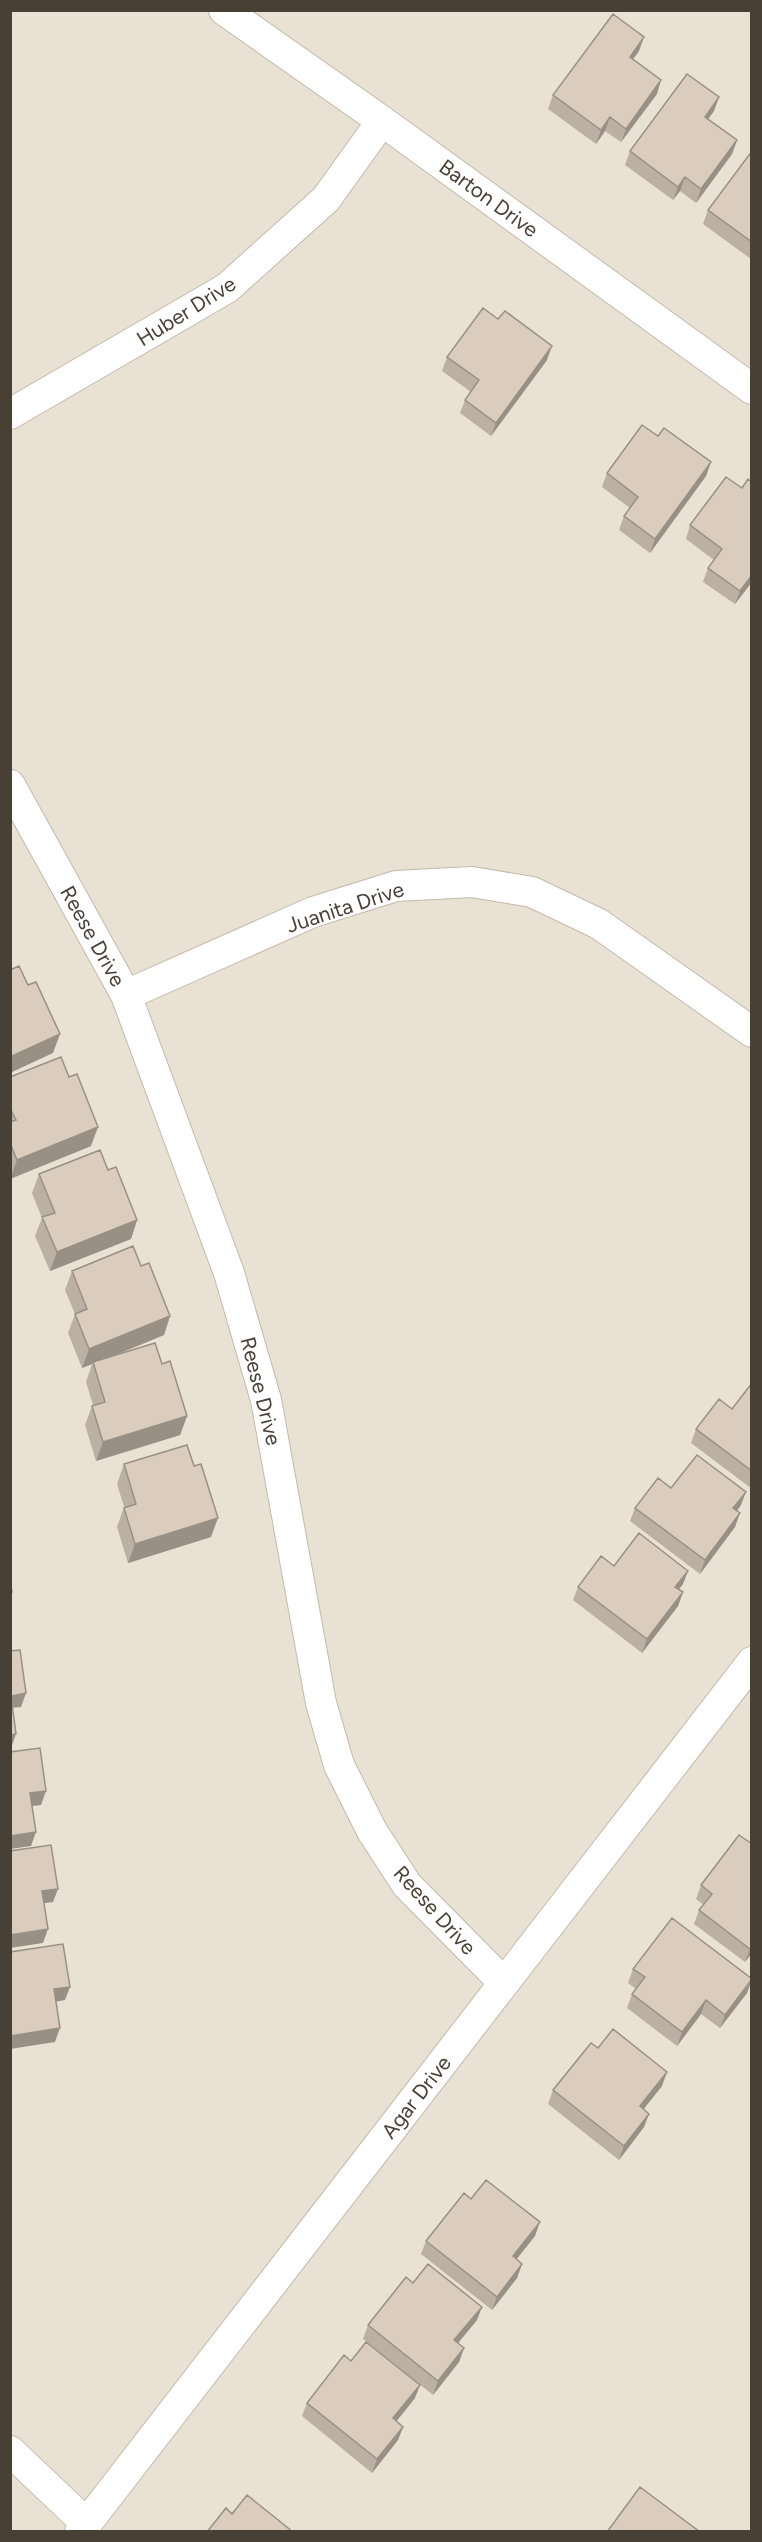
<svg xmlns="http://www.w3.org/2000/svg" width="762" height="2542" font-family="Figtree,sans-serif">
  <style>
    .residential { fill: #e9e1d4 }
    .lines { fill: none; stroke-linecap: round; stroke-linejoin: round }
    .minor-casing { stroke: #c4b9ab; stroke-width: 32 }
    .minor { stroke: #fff; stroke-width: 30 }
    .wall { fill: #bbb0a3 }
    .shaded-wall { fill: #999085 }
    .building { fill: #dacdbe; stroke: #999085; stroke-width: 1.5 }
    .labels { text-anchor: middle; dominant-baseline: central; stroke-width: 4.5; stroke-linejoin: round; paint-order: stroke }
    .street-label { font-size: 21px; fill: #483f35; stroke: #fff }
  </style>
  <rect width="100%" height="100%" fill="#f4efe6"/>
  <path class="residential" d="M 11,11 L 751,11 L 751,2531 L 11,2531 Z"/>
  <g class="lines">
    <defs>
      <path id="minor" d="M 224,10 L 382,121 L 752,389
        M 10,414 L 227,288 L 326,199 L 382,121
        M 10,785 L 126,995 L 229,1273 L 266,1400 L 321,1703 L 339,1765 L 372,1831 L 407,1885 L 504,1983
        M 126,995 L 313,912 L 396,886 L 472,882 L 532,892 L 599,924 L 752,1032
        M 10,2451 L 86,2523
        M 80,2532 L 752,1662"/>
    </defs>
    <use href="#minor" class="minor-casing"/>
    <use href="#minor" class="minor"/>
  </g>
  <path class="wall" d="M 639,51 L 633,59 L 657,94 L 621,142 L 605,131 L 596,144 L 548,109 L 553,95 Z
    M 714,111 L 708,119 L 737,140 L 732,154 L 696,203 L 680,191 L 673,200 L 625,165 L 630,151 Z
    M 752,151 L 752,258 L 751,259 L 703,224 L 708,210 Z
    M 447,357 L 547,360 L 491,436 L 460,413 L 465,400 L 471,392 L 442,371 Z
    M 658,436 L 711,462 L 706,476 L 650,553 L 619,530 L 624,516 L 630,508 L 602,487 L 607,473 Z
    M 726,477 L 752,582 L 735,604 L 703,582 L 708,568 L 714,560 L 686,539 L 690,525 Z
    M 10,1077 L 91,1146 L 10,1179 Z
    M 108,1170 L 137,1220 L 131,1239 L 50,1271 L 35,1236 L 42,1218 L 32,1193 L 39,1174 Z
    M 141,1266 L 170,1316 L 164,1335 L 111,1357 L 162,1364 L 187,1416 L 180,1435 L 96,1461 L 85,1425 L 92,1406 L 93,1405 L 86,1382 L 92,1364 L 82,1368 L 68,1333 L 75,1314 L 65,1290 L 72,1271 Z
    M 752,1383 L 752,1489 L 691,1443 L 696,1429 L 732,1409 Z
    M 124,1464 L 194,1466 L 211,1537 L 128,1563 L 117,1527 L 124,1507 L 117,1484 Z
    M 671,1488 L 741,1505 L 737,1511 L 735,1527 L 700,1574 L 630,1521 L 635,1508 Z
    M 614,1566 L 683,1584 L 679,1589 L 683,1592 L 678,1606 L 642,1653 L 573,1600 L 578,1587 Z
    M 752,1844 L 752,1953 L 745,1962 L 694,1924 L 699,1910 L 704,1905 L 696,1899 L 701,1885 Z
    M 633,1969 L 747,1993 L 720,2028 L 701,2014 L 677,2046 L 627,2008 L 632,1994 L 636,1989 L 628,1983 Z
    M 598,2048 L 662,2086 L 643,2109 L 644,2127 L 619,2160 L 548,2104 L 553,2090 Z
    M 471,2199 L 535,2236 L 516,2259 L 522,2264 L 517,2278 L 492,2310 L 421,2254 L 426,2241 Z
    M 413,2283 L 477,2320 L 458,2343 L 464,2348 L 459,2362 L 433,2395 L 363,2339 L 368,2325 Z
    M 351,2361 L 415,2398 L 396,2421 L 403,2427 L 398,2440 L 372,2473 L 302,2416 L 307,2403 Z"/>
  <path class="shaded-wall" d="M 644,37 L 639,51 L 625,70 L 630,57 Z
    M 661,80 L 657,94 L 621,142 L 626,129 Z
    M 719,97 L 714,111 L 700,130 L 705,117 Z
    M 610,117 L 605,131 L 596,144 L 601,130 Z
    M 737,140 L 732,154 L 696,203 L 701,189 Z
    M 685,177 L 680,191 L 673,200 L 678,187 Z
    M 552,346 L 547,360 L 491,436 L 496,423 Z
    M 711,462 L 706,476 L 650,553 L 655,539 Z
    M 752,575 L 752,582 L 735,604 L 740,591 Z
    M 60,1034 L 53,1053 L 10,1073 L 10,1057 Z
    M 98,1127 L 91,1146 L 10,1179 L 17,1160 Z
    M 137,1220 L 131,1239 L 50,1271 L 57,1252 Z
    M 170,1316 L 164,1335 L 93,1364 L 93,1362 L 92,1364 L 82,1368 L 89,1349 Z
    M 187,1416 L 180,1435 L 96,1461 L 103,1442 Z
    M 746,1492 L 741,1505 L 728,1522 L 733,1508 Z
    M 740,1513 L 735,1527 L 700,1574 L 705,1560 Z
    M 218,1518 L 211,1537 L 128,1563 L 135,1544 Z
    M 688,1571 L 683,1584 L 670,1600 L 675,1587 Z
    M 683,1592 L 678,1606 L 642,1653 L 647,1639 Z
    M 26,1693 L 21,1707 L 10,1708 L 11,1696 Z
    M 16,1734 L 11,1748 L 10,1748 L 10,1735 Z
    M 46,1791 L 41,1805 L 25,1807 L 30,1793 Z
    M 36,1832 L 31,1846 L 10,1849 L 10,1836 Z
    M 58,1889 L 53,1902 L 37,1904 L 42,1891 Z
    M 48,1929 L 43,1943 L 10,1948 L 10,1935 Z
    M 752,1946 L 752,1953 L 745,1962 L 750,1949 Z
    M 752,1980 L 747,1993 L 720,2028 L 725,2015 Z
    M 70,1987 L 65,2000 L 49,2003 L 54,1989 Z
    M 706,2000 L 701,2014 L 677,2046 L 682,2032 Z
    M 60,2028 L 55,2042 L 10,2049 L 10,2036 Z
    M 667,2072 L 662,2086 L 635,2120 L 640,2106 Z
    M 649,2114 L 644,2127 L 619,2160 L 624,2146 Z
    M 540,2222 L 535,2236 L 508,2270 L 513,2256 Z
    M 522,2264 L 517,2278 L 492,2310 L 497,2297 Z
    M 482,2307 L 477,2320 L 449,2354 L 454,2340 Z
    M 464,2348 L 459,2362 L 433,2395 L 438,2381 Z
    M 420,2385 L 415,2398 L 388,2432 L 393,2418 Z
    M 403,2427 L 398,2440 L 372,2473 L 377,2459 Z"/>
  <path class="building" d="M 613,14 L 644,37 L 630,57 L 661,80 L 626,129 L 610,117 L 601,130 L 553,95 Z
    M 687,74 L 719,97 L 705,117 L 737,140 L 701,189 L 685,177 L 678,187 L 630,151 Z
    M 752,151 L 752,242 L 708,210 Z
    M 483,308 L 498,319 L 505,311 L 552,346 L 496,423 L 465,400 L 479,380 L 447,357 Z
    M 642,425 L 658,436 L 664,428 L 711,462 L 655,539 L 624,516 L 638,497 L 607,473 Z
    M 726,477 L 742,488 L 748,479 L 752,482 L 752,575 L 740,591 L 708,568 L 722,549 L 690,525 Z
    M 19,966 L 28,985 L 36,982 L 60,1034 L 10,1057 L 10,970 Z
    M 61,1057 L 69,1077 L 77,1074 L 98,1127 L 17,1160 L 10,1143 L 10,1122 L 16,1120 L 10,1108 L 10,1077 Z
    M 100,1150 L 108,1170 L 116,1167 L 137,1220 L 57,1252 L 42,1217 L 55,1213 L 39,1174 Z
    M 133,1246 L 141,1266 L 149,1263 L 170,1316 L 89,1349 L 75,1314 L 87,1309 L 72,1271 Z
    M 155,1343 L 162,1364 L 170,1361 L 187,1416 L 103,1442 L 92,1406 L 105,1402 L 93,1362 Z
    M 752,1383 L 752,1471 L 696,1429 L 719,1399 L 732,1409 Z
    M 187,1445 L 194,1466 L 201,1464 L 218,1518 L 135,1544 L 124,1508 L 136,1504 L 124,1464 Z
    M 697,1455 L 746,1492 L 733,1508 L 740,1513 L 705,1560 L 635,1508 L 658,1478 L 671,1488 Z
    M 639,1533 L 688,1571 L 675,1587 L 683,1592 L 647,1639 L 578,1587 L 601,1556 L 614,1566 Z
    M 10,1579 L 12,1592 L 10,1592 Z
    M 20,1650 L 26,1693 L 11,1696 L 16,1734 L 10,1735 L 10,1651 Z
    M 40,1748 L 46,1791 L 30,1793 L 36,1832 L 10,1836 L 10,1752 Z
    M 739,1835 L 752,1844 L 752,1946 L 750,1949 L 699,1910 L 712,1894 L 701,1885 Z
    M 51,1845 L 58,1889 L 42,1891 L 48,1929 L 10,1935 L 10,1851 Z
    M 672,1918 L 752,1979 L 725,2015 L 706,2000 L 682,2032 L 632,1994 L 645,1977 L 633,1969 Z
    M 63,1944 L 70,1987 L 54,1989 L 60,2028 L 10,2036 L 10,1952 Z
    M 613,2029 L 667,2072 L 640,2106 L 649,2114 L 624,2146 L 553,2090 L 591,2043 L 598,2048 Z
    M 486,2180 L 540,2222 L 513,2256 L 522,2264 L 497,2297 L 426,2241 L 464,2193 L 471,2199 Z
    M 428,2264 L 482,2307 L 454,2340 L 464,2348 L 438,2381 L 368,2325 L 406,2277 L 413,2283 Z
    M 366,2342 L 420,2385 L 393,2418 L 403,2427 L 377,2459 L 307,2403 L 344,2355 L 351,2361 Z
    M 640,2487 L 700,2532 L 607,2532 Z
    M 247,2495 L 293,2532 L 207,2532 L 226,2508 L 232,2514 Z"/>
  <g class="labels">
    <g class="street-label">
      <text transform="translate(489 198) rotate(36)">Barton Drive</text>
      <text transform="translate(186 311) rotate(-32)">Huber Drive</text>
      <text transform="translate(345 907) rotate(-18)">Juanita Drive</text>
      <text transform="translate(93 936) rotate(61)">Reese Drive</text>
      <text transform="translate(261 1391) rotate(76)">Reese Drive</text>
      <text transform="translate(435 1910) rotate(48)">Reese Drive</text>
      <text transform="translate(416 2097) rotate(-52)">Agar Drive</text>
    </g>
  </g>
  <rect width="762" height="2542" fill="none" stroke="#483f35" stroke-width="24"/>
</svg>
